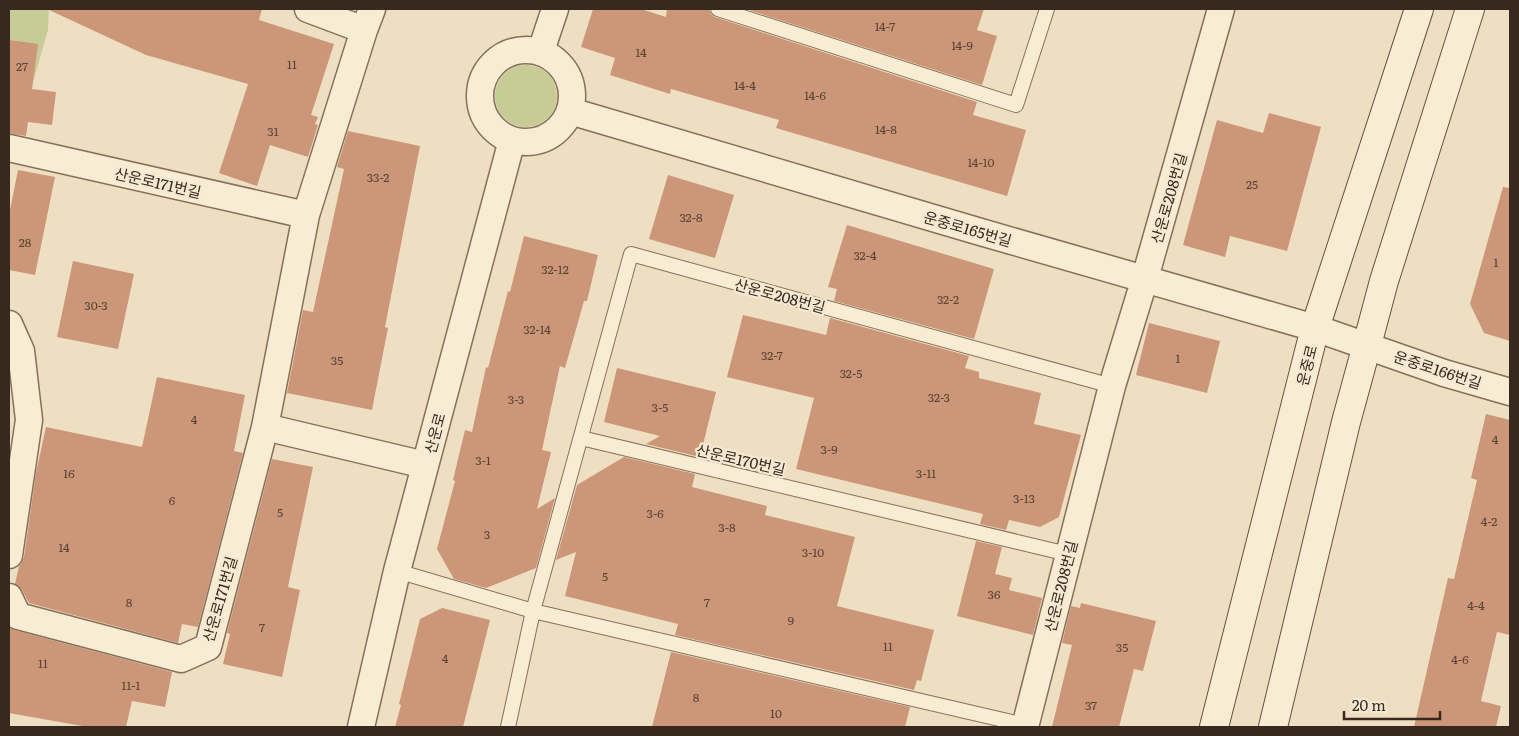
<svg xmlns="http://www.w3.org/2000/svg" width="1519" height="736" font-family="Literata,'Noto Sans KR',serif">
  <style>
    .green { fill: #c7cc96 }
    .building { fill: #cc9778 }
    .lines { fill: none; stroke-linecap: round; stroke-linejoin: round }
    .service-casing { stroke: #877059; stroke-width: 16 }
    .minor-casing { stroke: #877059; stroke-width: 29 }
    .secondary-casing { stroke: #69513d; stroke-width: 30 }
    .service { stroke: #f8ecd5; stroke-width: 14 }
    .minor { stroke: #f8ecd5; stroke-width: 26 }
    .secondary { stroke: #f8ecd5; stroke-width: 28 }
    .labels { text-anchor: middle; dominant-baseline: central; stroke-width: 4.5; stroke-linejoin: round; paint-order: stroke }
    .number-label { font-size: 12px; fill: #5c4434 }
    .street-label { font-size: 15px; fill: #37291e; stroke: #f5e9d2 }
  </style>
  <rect width="100%" height="100%" fill="#eedfc2"/>
  <path class="green" d="M 9,9 L 49,9 L 48,30 L 9,166 Z
    M495 96a31 31 0 1 1 62 0a31 31 0 1 1-62 0Z"/>
  <path class="building" d="M 47,9 L 262,9 L 259,20 L 334,44 L 311,115 L 318,117 L 315,124 L 318,125 L 308,157 L 270,145 L 257,186 L 219,173 L 248,84 L 146,55 Z
    M 593,9 L 641,9 L 666,17 L 667,9 L 709,9 L 711,14 L 715,17 L 977,102 L 973,115 L 1026,130 L 1007,196 L 776,128 L 779,120 L 671,89 L 670,94 L 610,75 L 615,58 L 581,47 Z
    M 746,9 L 984,9 L 977,30 L 997,36 L 982,85 Z
    M 9,40 L 38,44 L 32,89 L 56,92 L 52,125 L 28,122 L 26,136 L 9,133 Z
    M 1269,113 L 1321,127 L 1287,251 L 1230,236 L 1225,257 L 1183,245 L 1217,120 L 1263,133 Z
    M 348,131 L 420,146 L 385,327 L 388,328 L 372,410 L 287,393 L 303,310 L 313,312 L 344,169 L 337,167 Z
    M 18,170 L 55,177 L 35,275 L 9,270 L 9,215 Z
    M 668,175 L 734,195 L 715,258 L 649,239 Z
    M 1503,187 L 1510,188 L 1510,341 L 1484,333 L 1470,304 Z
    M 847,225 L 994,269 L 974,339 L 834,301 L 837,289 L 828,287 Z
    M 524,236 L 598,255 L 587,301 L 584,301 L 565,368 L 560,366 L 542,450 L 551,452 L 537,509 L 555,498 L 536,568 L 486,588 L 454,579 L 437,549 L 455,481 L 453,480 L 465,430 L 472,432 L 486,367 L 488,368 L 508,291 L 510,292 Z
    M 73,261 L 134,274 L 118,349 L 57,337 Z
    M 743,315 L 826,335 L 830,318 L 969,356 L 965,368 L 979,372 L 979,378 L 1041,393 L 1034,424 L 1081,435 L 1059,517 L 1040,527 L 1009,520 L 1006,530 L 980,524 L 983,514 L 796,469 L 814,398 L 727,377 Z
    M 1149,323 L 1220,341 L 1207,393 L 1136,375 Z
    M 617,368 L 716,392 L 700,457 L 646,444 L 660,436 L 604,422 Z
    M 157,377 L 245,395 L 234,451 L 243,453 L 198,627 L 182,624 L 178,643 L 29,603 L 22,590 L 15,584 L 19,566 L 24,557 L 36,473 L 46,427 L 142,447 Z
    M 1486,414 L 1510,420 L 1510,635 L 1497,632 L 1481,701 L 1501,706 L 1496,727 L 1414,727 L 1448,578 L 1454,579 L 1477,480 L 1471,478 Z
    M 624,457 L 695,474 L 692,487 L 767,506 L 765,515 L 855,537 L 837,606 L 934,630 L 921,681 L 917,680 L 914,690 L 675,635 L 678,624 L 565,596 L 576,552 L 556,560 L 577,485 Z
    M 272,459 L 313,467 L 288,587 L 300,590 L 282,677 L 223,664 L 230,634 L 227,633 Z
    M 976,541 L 1002,547 L 995,574 L 1012,578 L 1009,590 L 1042,598 L 1033,635 L 957,616 Z
    M 1081,603 L 1156,621 L 1143,671 L 1134,669 L 1119,727 L 1052,727 L 1072,645 L 1062,643 L 1071,606 L 1080,608 Z
    M 442,608 L 490,620 L 463,727 L 395,727 L 401,705 L 399,704 L 420,619 Z
    M 9,628 L 14,630 L 172,672 L 165,707 L 132,701 L 126,727 L 88,727 L 9,713 Z
    M 671,652 L 910,707 L 905,727 L 652,727 Z"/>
  <g class="lines">
    <defs>
      <path id="service" d="M 718,9 L 1016,105 L 1047,9
        M 581,438 L 1068,554
        M 397,571 L 533,611 L 508,727
        M 1025,725 L 533,611 L 631,254 L 1112,386"/>
      <path id="minor" d="M 308,9 L 364,30 L 372,9
        M480 96a46 46 0 1 1 92 0a46 46 0 1 1-92 0Z
        M 541,51 L 555,9
        M 570,111 L 984,233 L 1315,328 L 1444,373 L 1510,392
        M 9,148 L 306,215 L 265,427 L 208,647 L 181,659 L 18,616 L 9,597
        M 306,215 L 364,30
        M 9,324 L 21,351 L 29,420 L 9,555
        M 265,427 L 425,465
        M 361,727 L 397,571 L 512,140
        M 1025,727 L 1112,386 L 1145,278 L 1221,9"/>
      <path id="secondary" d="M 1214,727 L 1315,328 L 1419,9
        M 1273,727 L 1346,422 L 1367,345 L 1384,281 L 1470,9"/>
    </defs>
    <use href="#service" class="service-casing"/>
    <use href="#minor" class="minor-casing"/>
    <use href="#secondary" class="secondary-casing"/>
    <use href="#service" class="service"/>
    <use href="#minor" class="minor"/>
    <use href="#secondary" class="secondary"/>
  </g>
  <g class="labels">
    <g class="number-label">
      <text x="885" y="26">14-7</text>
      <text x="962" y="45">14-9</text>
      <text x="641" y="52">14</text>
      <text x="292" y="64">11</text>
      <text x="22" y="66">27</text>
      <text x="745" y="85">14-4</text>
      <text x="815" y="95">14-6</text>
      <text x="886" y="129">14-8</text>
      <text x="273" y="131">31</text>
      <text x="981" y="162">14-10</text>
      <text x="378" y="177">33-2</text>
      <text x="1252" y="184">25</text>
      <text x="691" y="217">32-8</text>
      <text x="25" y="242">28</text>
      <text x="865" y="255">32-4</text>
      <text x="1496" y="262">1</text>
      <text x="555" y="269">32-12</text>
      <text x="948" y="299">32-2</text>
      <text x="96" y="305">30-3</text>
      <text x="537" y="329">32-14</text>
      <text x="772" y="355">32-7</text>
      <text x="1178" y="358">1</text>
      <text x="337" y="360">35</text>
      <text x="851" y="373">32-5</text>
      <text x="939" y="397">32-3</text>
      <text x="516" y="399">3-3</text>
      <text x="660" y="407">3-5</text>
      <text x="194" y="419">4</text>
      <text x="1495" y="439">4</text>
      <text x="829" y="449">3-9</text>
      <text x="483" y="460">3-1</text>
      <text x="69" y="473">16</text>
      <text x="926" y="473">3-11</text>
      <text x="1024" y="498">3-13</text>
      <text x="172" y="500">6</text>
      <text x="280" y="512">5</text>
      <text x="655" y="513">3-6</text>
      <text x="1489" y="521">4-2</text>
      <text x="727" y="527">3-8</text>
      <text x="487" y="534">3</text>
      <text x="64" y="547">14</text>
      <text x="813" y="552">3-10</text>
      <text x="605" y="576">5</text>
      <text x="994" y="594">36</text>
      <text x="129" y="602">8</text>
      <text x="707" y="602">7</text>
      <text x="1476" y="605">4-4</text>
      <text x="791" y="620">9</text>
      <text x="262" y="627">7</text>
      <text x="888" y="646">11</text>
      <text x="1122" y="647">35</text>
      <text x="445" y="658">4</text>
      <text x="1460" y="659">4-6</text>
      <text x="43" y="663">11</text>
      <text x="131" y="685">11-1</text>
      <text x="696" y="697">8</text>
      <text x="1091" y="705">37</text>
      <text x="776" y="713">10</text>
    </g>
    <g class="street-label">
      <text transform="translate(158 182) rotate(13)">산운로171번길</text>
      <text transform="translate(1168 198) rotate(-74)">산운로208번길</text>
      <text transform="translate(968 228) rotate(16)">운중로165번길</text>
      <text transform="translate(780 295) rotate(15)">산운로208번길</text>
      <text transform="translate(1306 365) rotate(-76)">운중로</text>
      <text transform="translate(1438 369) rotate(18)">운중로166번길</text>
      <text transform="translate(434 433) rotate(-75)">산운로</text>
      <text transform="translate(741 459) rotate(13)">산운로170번길</text>
      <text transform="translate(1060 586) rotate(-76)">산운로208번길</text>
      <text transform="translate(219 599) rotate(-74)">산운로171번길</text>
    </g>
  </g>
  <rect width="1519" height="736" fill="none" stroke="#37291e" stroke-width="20"/>
  <path d="M1344 711v8h96v-8" fill="none" stroke="#37291e" stroke-width="2.5"/>
  <text x="1352" y="711" font-size="15" fill="#37291e" stroke="#f5e9d2" stroke-width="4" paint-order="stroke">20 m</text>
</svg>
